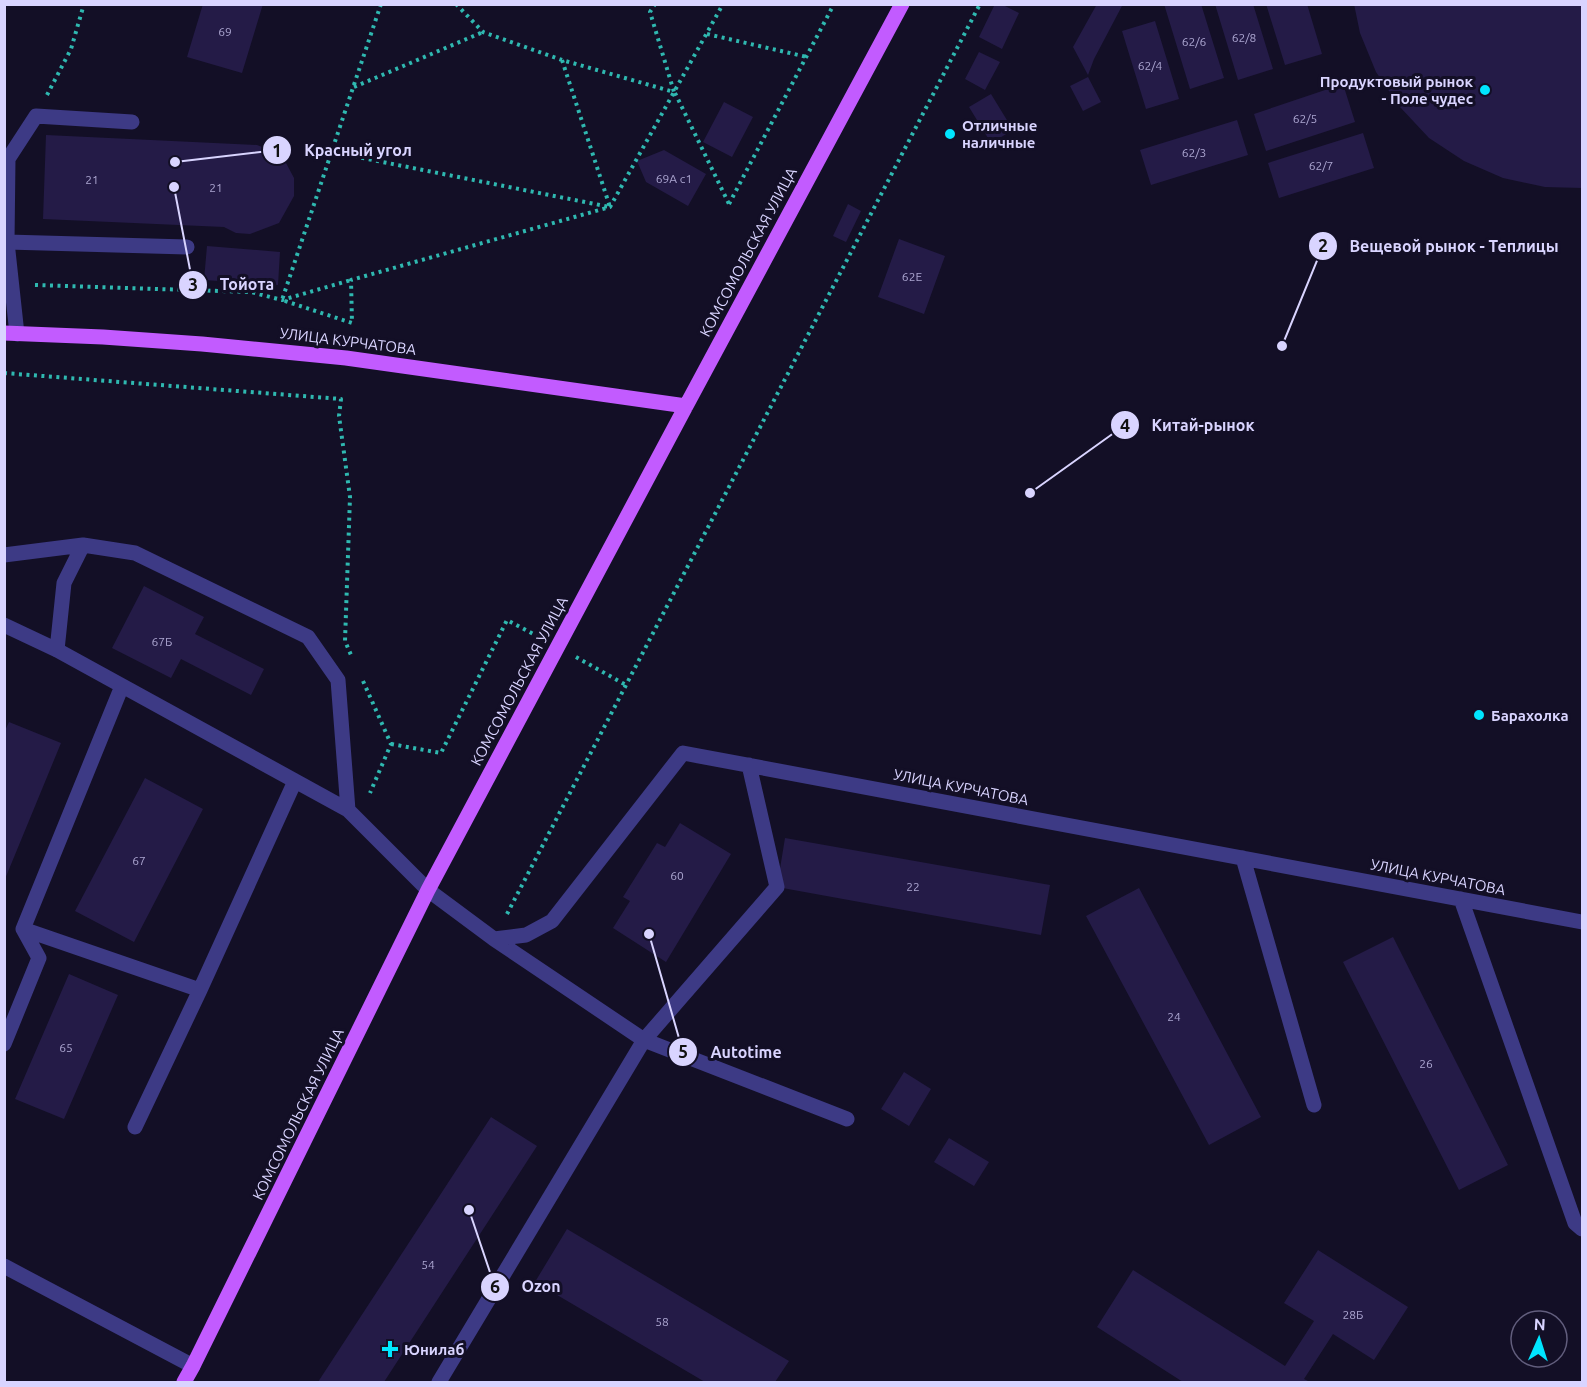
<svg xmlns="http://www.w3.org/2000/svg" width="1587" height="1387" font-family="Ubuntu,sans-serif">
  <style>
    .building { fill: #241b47 }
    .lines { fill: none; stroke-linecap: round; stroke-linejoin: round }
    .path { stroke: #2fb8b0; stroke-width: 4; stroke-dasharray: 3 4.5; stroke-linecap: butt }
    .minor { stroke: #3d3a85; stroke-width: 15 }
    .major { stroke: #c25bff; stroke-width: 15 }
    .poi-dot { fill: #00e5ff; stroke: #130f26; stroke-width: 2 }
    .labels { text-anchor: middle; dominant-baseline: central; stroke-width: 6; stroke-linejoin: round; paint-order: stroke }
    .number-label { font-size: 12px; fill: #aca6d1 }
    .poi-label { font-size: 15px; font-weight: bold; fill: #d9d4ff; stroke: #130f26; text-anchor: start }
    .street-label { font-size: 15px; fill: #d9d4ff; stroke: #130f26 }
    .leader { fill: none; stroke: #d9d4ff; stroke-width: 2 }
    .callout-dot { fill: #d9d4ff; stroke: #130f26; stroke-width: 2 }
    .mark-label { font-size: 18px; text-anchor: middle; font-weight: bold; fill: #111 }
    .callout-label { font-size: 16px; text-anchor: middle; font-weight: bold; fill: #d9d4ff; stroke: #130f26; stroke-width: 6; stroke-linejoin: round; paint-order: stroke }
  </style>
  <rect width="100%" height="100%" fill="#130f26"/>
  <path class="building" d="M 203,4 L 263,4 L 242,73 L 187,57 Z
    M 995,4 L 1001,4 L 1019,13 L 1002,49 L 979,37 Z
    M 1097,4 L 1123,4 L 1094,59 L 1088,75 L 1073,47 Z
    M 1164,4 L 1201,4 L 1224,78 L 1190,89 Z
    M 1215,4 L 1253,4 L 1273,69 L 1238,80 Z
    M 1266,4 L 1307,4 L 1322,54 L 1285,65 Z
    M 1354,4 L 1582,4 L 1582,188 L 1545,187 L 1503,178 L 1464,161 L 1429,138 L 1400,107 L 1376,72 L 1360,33 Z
    M 1155,21 L 1179,99 L 1146,109 L 1122,31 Z
    M 979,52 L 1000,62 L 985,90 L 965,79 Z
    M 1088,77 L 1101,102 L 1083,111 L 1070,86 Z
    M 1343,84 L 1355,122 L 1266,151 L 1254,114 Z
    M 991,94 L 1013,130 L 991,143 L 969,107 Z
    M 724,102 L 753,117 L 732,157 L 703,142 Z
    M 1237,120 L 1248,155 L 1151,185 L 1140,150 Z
    M 1363,133 L 1374,168 L 1279,198 L 1268,163 Z
    M 46,135 L 257,145 L 275,152 L 286,163 L 294,178 L 294,196 L 279,223 L 250,234 L 236,233 L 224,227 L 43,219 Z
    M 664,150 L 706,174 L 688,206 L 646,182 L 637,161 Z
    M 848,204 L 861,211 L 846,242 L 833,236 Z
    M 899,239 L 945,256 L 924,314 L 878,297 Z
    M 207,246 L 280,252 L 278,285 L 204,280 Z
    M 144,586 L 204,617 L 195,634 L 264,669 L 251,695 L 181,659 L 171,678 L 112,648 Z
    M 9,722 L 61,743 L 5,879 L 4,733 Z
    M 145,778 L 203,809 L 134,942 L 75,911 Z
    M 680,823 L 731,854 L 666,962 L 613,928 L 630,901 L 623,897 L 657,843 L 665,847 Z
    M 785,838 L 1050,885 L 1041,935 L 777,887 Z
    M 1139,888 L 1261,1117 L 1209,1145 L 1086,916 Z
    M 1393,937 L 1508,1165 L 1459,1190 L 1343,962 Z
    M 69,974 L 118,995 L 64,1119 L 15,1099 Z
    M 904,1072 L 931,1089 L 909,1126 L 881,1109 Z
    M 491,1117 L 537,1146 L 384,1382 L 318,1382 Z
    M 949,1138 L 989,1162 L 974,1186 L 934,1162 Z
    M 567,1229 L 789,1361 L 775,1382 L 705,1382 L 535,1282 Z
    M 1318,1250 L 1408,1307 L 1374,1360 L 1333,1334 L 1304,1379 L 1310,1382 L 1183,1382 L 1097,1327 L 1133,1270 L 1285,1366 L 1314,1321 L 1284,1303 Z"/>
  <g class="lines">
    <path class="path" d="M 381,4 L 282,300 L 352,323 L 351,280 L 610,207 L 723,4
      M 456,4 L 483,32 L 562,60
      M 707,34 L 807,57
      M 354,87 L 483,32
      M 675,93 L 729,204
      M 47,95 L 71,49 L 84,4
      M 332,152 L 610,207 L 562,60 L 674,92 L 650,12 L 655,4
      M 729,204 L 834,4
      M 35,285 L 251,292 L 282,300 L 351,280
      M 4,373 L 341,399 L 339,416 L 350,497 L 345,641 L 351,655
      M 576,657 L 626,685
      M 363,681 L 391,744 L 370,793
      M 391,744 L 441,753 L 507,620 L 537,636
      M 507,914 L 980,4"/>
    <path class="minor" d="M 7,242 L 187,247
      M 17,334 L 7,242 L 8,159 L 36,116 L 132,122
      M 4,555 L 83,545 L 135,553 L 308,637 L 338,680 L 348,810
      M 4,625 L 57,650 L 348,810 L 428,890 L 494,939 L 644,1040 L 439,1382
      M 57,650 L 64,583 L 83,545
      M 749,765 L 777,887 L 644,1040 L 847,1119
      M 1243,858 L 1314,1105
      M 1461,899 L 1575,1223 L 1582,1229
      M 23,929 L 200,990
      M 494,939 L 526,935 L 552,921 L 683,753 L 1582,922
      M 4,1044 L 39,958 L 23,929 L 122,686
      M 135,1127 L 200,990 L 295,781
      M 4,1266 L 193,1366"/>
    <path class="major" d="M 4,333 L 103,337 L 202,344 L 346,358 L 686,406
      M 184,1382 L 193,1366 L 428,890 L 686,406 L 902,4"/>
  </g>
  <g class="poi-dot">
    <circle cx="1485" cy="90" r="6"/>
    <circle cx="950" cy="134" r="6"/>
    <circle cx="1479" cy="715" r="6"/>
    <path d="M387 1340h6v6h6v6h-6v6h-6v-6h-6v-6h6z"/>
  </g>
  <g class="labels">
    <g class="number-label">
      <text x="225" y="31">69</text>
      <text x="1244" y="37">62/8</text>
      <text x="1194" y="41">62/6</text>
      <text x="1150" y="65">62/4</text>
      <text x="1305" y="118">62/5</text>
      <text x="1194" y="152">62/3</text>
      <text x="1321" y="165">62/7</text>
      <text x="674" y="178">69А с1</text>
      <text x="92" y="179">21</text>
      <text x="216" y="187">21</text>
      <text x="912" y="276">62Е</text>
      <text x="162" y="641">67Б</text>
      <text x="139" y="860">67</text>
      <text x="677" y="875">60</text>
      <text x="913" y="886">22</text>
      <text x="1174" y="1016">24</text>
      <text x="66" y="1047">65</text>
      <text x="1426" y="1063">26</text>
      <text x="428" y="1264">54</text>
      <text x="1353" y="1314">28Б</text>
      <text x="662" y="1321">58</text>
    </g>
    <g class="poi-label">
      <text x="1473" y="81" text-anchor="end">Продуктовый рынок<tspan x="1473" dy="17">- Поле чудес</tspan></text>
      <text x="962" y="125">Отличные<tspan x="962" dy="17">наличные</tspan></text>
      <text x="1491" y="715">Барахолка</text>
      <text x="404" y="1349">Юнилаб</text>
    </g>
    <g class="street-label">
      <text transform="translate(748 252) rotate(-62)">КОМСОМОЛЬСКАЯ УЛИЦА</text>
      <text transform="translate(348 341) rotate(7)">УЛИЦА КУРЧАТОВА</text>
      <text transform="translate(519 681) rotate(-62)">КОМСОМОЛЬСКАЯ УЛИЦА</text>
      <text transform="translate(961 787) rotate(11)">УЛИЦА КУРЧАТОВА</text>
      <text transform="translate(1438 877) rotate(11)">УЛИЦА КУРЧАТОВА</text>
      <text transform="translate(298 1114) rotate(-64)">КОМСОМОЛЬСКАЯ УЛИЦА</text>
    </g>
  </g>
  <path class="leader" d="M175 162L277 150M1282 346L1323 246M174 187L193 285M1030 493L1125 425M649 934L683 1052M469 1210L495 1287"/>
  <g class="callout-dot">
    <circle cx="175" cy="162" r="6"/>
    <circle cx="1282" cy="346" r="6"/>
    <circle cx="174" cy="187" r="6"/>
    <circle cx="1030" cy="493" r="6"/>
    <circle cx="649" cy="934" r="6"/>
    <circle cx="469" cy="1210" r="6"/>
    <circle cx="277" cy="150" r="15"/>
    <circle cx="1323" cy="246" r="15"/>
    <circle cx="193" cy="285" r="15"/>
    <circle cx="1125" cy="425" r="15"/>
    <circle cx="683" cy="1052" r="15"/>
    <circle cx="495" cy="1287" r="15"/>
  </g>
  <g class="mark-label">
    <text x="277" y="157">1</text>
    <text x="1323" y="252">2</text>
    <text x="193" y="291">3</text>
    <text x="1125" y="432">4</text>
    <text x="683" y="1058">5</text>
    <text x="495" y="1293">6</text>
  </g>
  <g class="callout-label">
    <text x="358" y="156">Красный угол</text>
    <text x="1454" y="252">Вещевой рынок - Теплицы</text>
    <text x="247" y="290">Тойота</text>
    <text x="1203" y="431">Китай-рынок</text>
    <text x="746" y="1058">Autotime</text>
    <text x="541" y="1292">Ozon</text>
  </g>
  <rect width="1587" height="1387" fill="none" stroke="#d9d4ff" stroke-width="12"/>
  <g transform="translate(1539 1339) rotate(3)"><circle r="28" fill="#130f26" stroke="#625e7d" stroke-width="1.5"/>
  <path d="M0-4.5L10 22L0 15L-10 22Z" fill="#00e5ff"/>
  <text y="-9" font-size="16" font-weight="bold" text-anchor="middle" fill="#d9d4ff">N</text>
  </g>
</svg>
